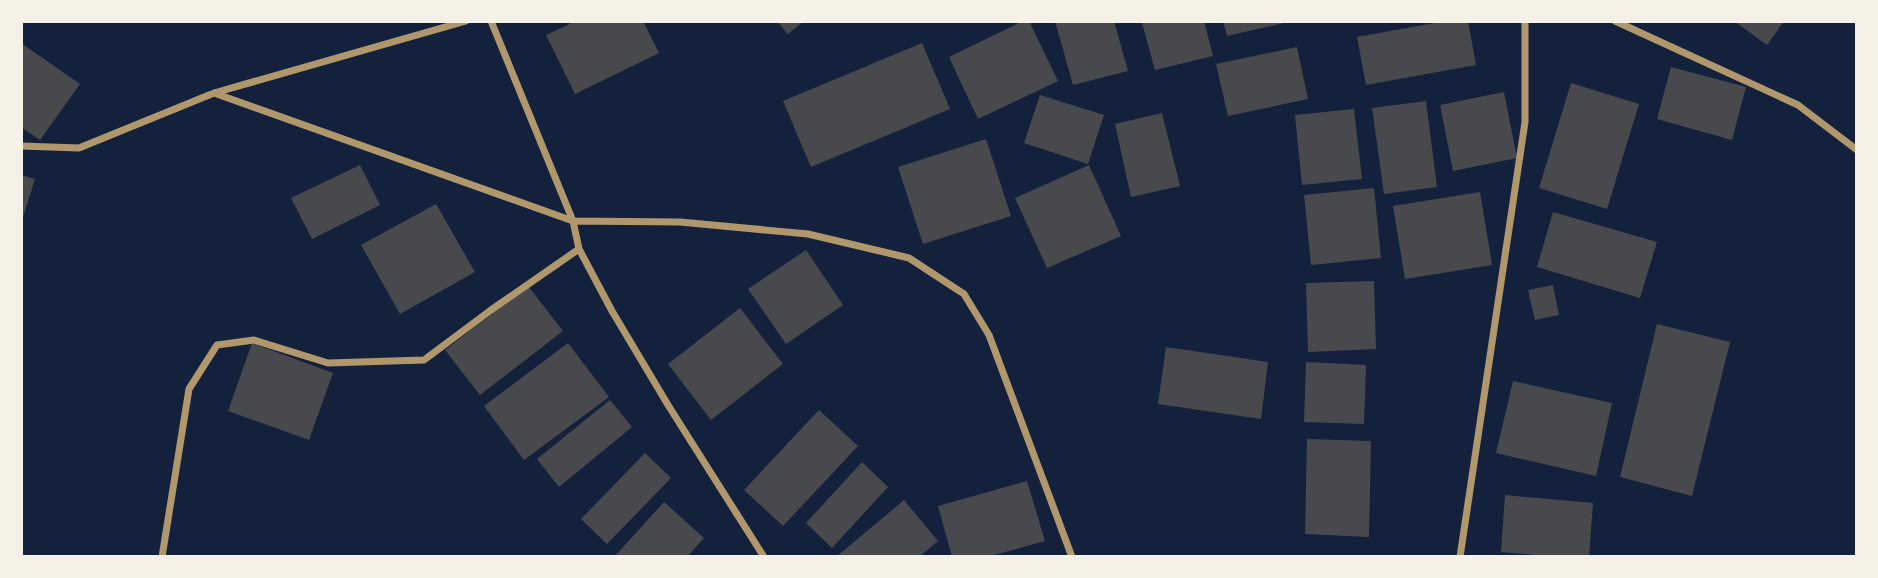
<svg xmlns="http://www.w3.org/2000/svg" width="1878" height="578" font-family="Cabin,sans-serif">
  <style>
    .building { fill: #48494c }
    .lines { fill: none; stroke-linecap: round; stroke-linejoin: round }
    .minor { stroke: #b1986c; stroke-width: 7 }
  </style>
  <rect width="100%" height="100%" fill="#14213d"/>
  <path class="building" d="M 576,21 L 643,21 L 659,53 L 575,94 L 546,35 Z
    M 777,21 L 804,21 L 788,34 Z
    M 1023,21 L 1029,21 L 1058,81 L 978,119 L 949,57 Z
    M 1055,21 L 1114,21 L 1128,71 L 1073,85 Z
    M 1149,21 L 1204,21 L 1213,56 L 1155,70 L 1142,23 Z
    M 1223,21 L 1287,21 L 1288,22 L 1227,36 Z
    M 1446,21 L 1468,21 L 1476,65 L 1366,85 L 1357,37 Z
    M 1734,21 L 1784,21 L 1767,45 Z
    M 21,43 L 80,84 L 40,140 L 21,127 Z
    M 922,43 L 950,109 L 811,167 L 783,101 Z
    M 1297,47 L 1308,99 L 1228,116 L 1216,64 Z
    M 1671,67 L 1746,87 L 1732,140 L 1657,119 Z
    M 1571,83 L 1639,104 L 1607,209 L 1539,188 Z
    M 1504,92 L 1517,158 L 1453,171 L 1440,105 Z
    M 1040,95 L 1104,115 L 1088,164 L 1024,143 Z
    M 1426,101 L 1437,187 L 1384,194 L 1372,108 Z
    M 1354,109 L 1362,179 L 1302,185 L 1295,115 Z
    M 1162,113 L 1180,186 L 1131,197 L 1115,124 Z
    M 986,139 L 1011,216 L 923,244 L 898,167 Z
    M 360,165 L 380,205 L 312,239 L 291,198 Z
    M 1089,165 L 1121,236 L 1047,268 L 1015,198 Z
    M 21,175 L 35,179 L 22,220 L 21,220 Z
    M 1374,188 L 1381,258 L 1311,265 L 1304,195 Z
    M 1480,192 L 1492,265 L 1405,279 L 1393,206 Z
    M 436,204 L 475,272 L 400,314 L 361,245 Z
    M 1553,212 L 1657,242 L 1640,298 L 1537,267 Z
    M 806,250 L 843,305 L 786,344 L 748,289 Z
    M 1374,281 L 1376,349 L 1308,352 L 1306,283 Z
    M 1553,285 L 1559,315 L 1535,320 L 1528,290 Z
    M 528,286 L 563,331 L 480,395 L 445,350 Z
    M 740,308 L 783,364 L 711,420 L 668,364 Z
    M 1657,324 L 1730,342 L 1692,496 L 1620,477 Z
    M 252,343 L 333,373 L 309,440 L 228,411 Z
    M 568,343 L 609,397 L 524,460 L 484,406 Z
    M 1166,347 L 1268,362 L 1261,419 L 1158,404 Z
    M 1306,362 L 1366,365 L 1364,424 L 1304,422 Z
    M 1513,381 L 1612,403 L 1596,476 L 1496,453 Z
    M 610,400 L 632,427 L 559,487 L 537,459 Z
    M 819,410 L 858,446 L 783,526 L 744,490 Z
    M 1307,439 L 1371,441 L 1369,537 L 1305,534 Z
    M 645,453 L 671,478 L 607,544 L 581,519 Z
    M 862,462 L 888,487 L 832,548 L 806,523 Z
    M 1027,481 L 1045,541 L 987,557 L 952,557 L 938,506 Z
    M 1505,495 L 1593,503 L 1589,557 L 1558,557 L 1501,552 Z
    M 904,500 L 938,541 L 919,557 L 836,557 Z
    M 664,502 L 704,538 L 687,557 L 614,557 Z"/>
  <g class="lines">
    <path class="minor" d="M 491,21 L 573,221 L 579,249 L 612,311 L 668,405 L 764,557
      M 1615,21 L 1798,105 L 1857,150
      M 214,93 L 573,221 L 680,222 L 808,234 L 909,258 L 964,294 L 989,335 L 1072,557
      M 21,146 L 79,148 L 214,93 L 466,21
      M 162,557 L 189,389 L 217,345 L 254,340 L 328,363 L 424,360 L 491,310 L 579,249
      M 1460,557 L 1525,122 L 1525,21"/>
  </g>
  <rect width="1878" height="578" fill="none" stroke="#f6f1e7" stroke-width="46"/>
</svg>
